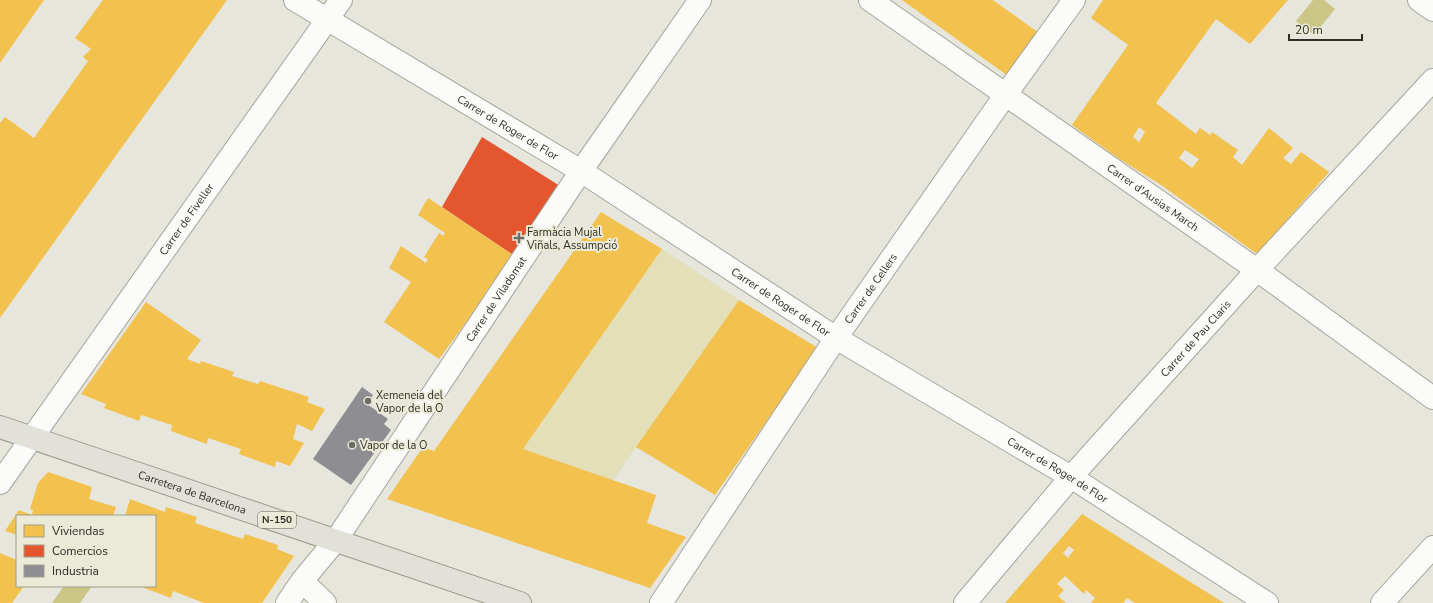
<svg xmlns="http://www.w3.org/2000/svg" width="1433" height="603" font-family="'Nunito Sans',sans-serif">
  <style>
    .green { fill: #e2dfb9 }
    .water { fill: #cbc685 }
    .homes { fill: #f2c14e; fill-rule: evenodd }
    .shops { fill: #e4572e }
    .industry { fill: #8d8d92 }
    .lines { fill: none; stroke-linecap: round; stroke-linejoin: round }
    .minor-casing { stroke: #a6a69e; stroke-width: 24 }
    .primary-casing { stroke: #9c9b8b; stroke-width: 24 }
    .minor { stroke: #fbfbfa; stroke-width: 22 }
    .primary { stroke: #e1e0d9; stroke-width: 22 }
    .poi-dot { fill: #6e6d65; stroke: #ebead7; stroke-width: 1.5 }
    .labels { text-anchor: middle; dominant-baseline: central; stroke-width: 4; stroke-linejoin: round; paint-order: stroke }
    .shield { fill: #ebead7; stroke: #66655a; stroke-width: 1 }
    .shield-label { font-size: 10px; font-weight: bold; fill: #2d2c25 }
    .street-label { font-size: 11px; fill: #2d2c25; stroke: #ebead7 }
    .poi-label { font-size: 11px; fill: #2d2c25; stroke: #ebead7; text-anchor: start }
  </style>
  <rect width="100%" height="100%" fill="#e6e6dc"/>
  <path class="green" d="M 662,249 L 739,300 L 613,480 L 523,449 Z"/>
  <path class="water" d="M 1313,0 L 1324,0 L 1335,9 L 1314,35 L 1296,21 Z
    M 64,586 L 92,586 L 80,603 L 52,603 Z"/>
  <path class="homes" d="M 0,0 L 44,0 L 0,63 Z
    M 103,0 L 227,0 L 0,318 L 0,123 L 5,117 L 34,138 L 88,61 L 83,57 L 91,49 L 75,38 Z
    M 902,0 L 993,0 L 1039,33 L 1008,76 Z
    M 1103,0 L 1288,0 L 1250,44 L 1216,19 L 1156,103 L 1196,134 L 1200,128 L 1210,135 L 1212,132 L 1238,150 L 1233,157 L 1242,165 L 1269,128 L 1293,148 L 1283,158 L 1291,164 L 1301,152 L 1329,172 L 1257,254 L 1161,185 L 1118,158 L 1072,125 L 1128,45 L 1091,18 ZM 1139,127 L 1145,132 L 1139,142 L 1133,137 ZM 1185,150 L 1199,159 L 1192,168 L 1179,158 Z
    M 428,198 L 512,254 L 467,321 L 439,359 L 384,322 L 411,282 L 389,268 L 401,246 L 426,263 L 428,259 L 424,257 L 439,233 L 443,236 L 445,233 L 418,215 Z
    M 601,212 L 662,249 L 523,449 L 656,495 L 647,523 L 686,537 L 650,588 L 387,499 L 423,447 L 434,451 Z
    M 739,300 L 818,348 L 715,495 L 636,447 Z
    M 146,302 L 201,340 L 187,359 L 200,364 L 201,361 L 234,372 L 232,376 L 258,384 L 260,381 L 309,397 L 307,402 L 325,409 L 312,431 L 297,424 L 293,439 L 304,443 L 290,466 L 276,461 L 275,467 L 239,454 L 241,449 L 208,438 L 207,444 L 171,431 L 172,425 L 141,415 L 139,421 L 104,408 L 106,404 L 81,394 Z
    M 48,472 L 92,487 L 89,499 L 116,507 L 113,516 L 17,516 L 17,535 L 5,531 L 19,510 L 32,515 L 33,510 L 30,509 L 38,483 Z
    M 130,499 L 165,512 L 166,507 L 197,517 L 195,523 L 243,539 L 245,534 L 278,545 L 277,549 L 294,556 L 262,603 L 204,603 L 173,591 L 171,598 L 139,586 L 155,586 L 155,516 L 125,516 Z
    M 1082,514 L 1144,553 L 1224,603 L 1135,603 L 1127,598 L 1123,603 L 1091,603 L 1095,598 L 1086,590 L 1084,594 L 1065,576 L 1057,584 L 1064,590 L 1058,596 L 1066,603 L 1005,603 ZM 1069,546 L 1074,550 L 1068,558 L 1063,553 Z
    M 0,553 L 17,560 L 17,586 L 24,586 L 12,603 L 0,603 Z"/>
  <path class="shops" d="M 482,137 L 560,186 L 512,254 L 442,207 Z"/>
  <path class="industry" d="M 362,387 L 373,395 L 367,404 L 388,419 L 384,424 L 391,430 L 351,485 L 313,459 Z"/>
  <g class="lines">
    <defs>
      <g id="minor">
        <path id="s1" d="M 295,0 L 581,171 L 836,338 L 1071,477 L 1267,603"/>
        <path id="s2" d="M 870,0 L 1257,270 L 1433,398"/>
        <path d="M 1419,0 L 1433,10"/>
        <path id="s3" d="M 0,483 L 341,0"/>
        <path d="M 302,581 L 325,603"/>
        <path id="s4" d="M 287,603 L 302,581 L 336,540 L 581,171 L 700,0"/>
        <path id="s5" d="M 661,603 L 836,338 L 1006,94 L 1074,0"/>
        <path id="s6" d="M 965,603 L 1071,477 L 1257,270 L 1433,80"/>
        <path d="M 1382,603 L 1433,547"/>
      </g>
      <g id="primary">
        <path id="s7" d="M 0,427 L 520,603"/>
      </g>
    </defs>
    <use href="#minor" class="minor-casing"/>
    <use href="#primary" class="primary-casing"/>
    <use href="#minor" class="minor"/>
    <use href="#primary" class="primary"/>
  </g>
  <g class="poi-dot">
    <path d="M517 232h4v4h4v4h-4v4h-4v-4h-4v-4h4z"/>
    <circle cx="368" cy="401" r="4"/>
    <circle cx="352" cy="445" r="4"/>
  </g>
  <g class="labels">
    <rect class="shield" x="258" y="512" width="38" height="16" rx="3"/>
    <g class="shield-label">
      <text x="277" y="520">N-150</text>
    </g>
    <g class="street-label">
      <text stroke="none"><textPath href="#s1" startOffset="248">Carrer de Roger de Flor</textPath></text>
      <text stroke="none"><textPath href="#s2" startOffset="345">Carrer d'Ausias March</textPath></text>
      <text stroke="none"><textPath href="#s3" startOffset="323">Carrer de Fiveller</textPath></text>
      <text stroke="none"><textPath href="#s5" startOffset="378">Carrer de Cellers</textPath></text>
      <text stroke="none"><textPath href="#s4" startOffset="369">Carrer de Viladomat</textPath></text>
      <text stroke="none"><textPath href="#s1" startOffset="572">Carrer de Roger de Flor</textPath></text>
      <text stroke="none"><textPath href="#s6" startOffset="351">Carrer de Pau Claris</textPath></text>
      <text stroke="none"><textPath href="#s1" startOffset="896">Carrer de Roger de Flor</textPath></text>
      <text stroke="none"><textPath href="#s7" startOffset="203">Carretera de Barcelona</textPath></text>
    </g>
    <g class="poi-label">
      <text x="527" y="232">Farmàcia Mujal<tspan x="527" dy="13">Viñals, Assumpció</tspan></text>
      <text x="376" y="395">Xemeneia del<tspan x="376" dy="13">Vapor de la O</tspan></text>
      <text x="360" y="445">Vapor de la O</text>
    </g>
  </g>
  <rect x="16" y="515" width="140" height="72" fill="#ebead7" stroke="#9f9e90"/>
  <rect x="24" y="525" width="20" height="12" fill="#f2c14e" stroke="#9f9e90"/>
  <text x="52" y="535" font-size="12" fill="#2d2c25">Viviendas</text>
  <rect x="24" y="545" width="20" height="12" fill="#e4572e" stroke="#9f9e90"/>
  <text x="52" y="555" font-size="12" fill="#2d2c25">Comercios</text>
  <rect x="24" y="565" width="20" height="12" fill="#8d8d92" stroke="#9f9e90"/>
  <text x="52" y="575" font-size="12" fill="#2d2c25">Industria</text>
  <path d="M1289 34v6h73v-6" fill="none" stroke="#2d2c25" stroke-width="2"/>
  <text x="1295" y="34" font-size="12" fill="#2d2c25" stroke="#ebead7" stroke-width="3" paint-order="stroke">20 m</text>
</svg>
